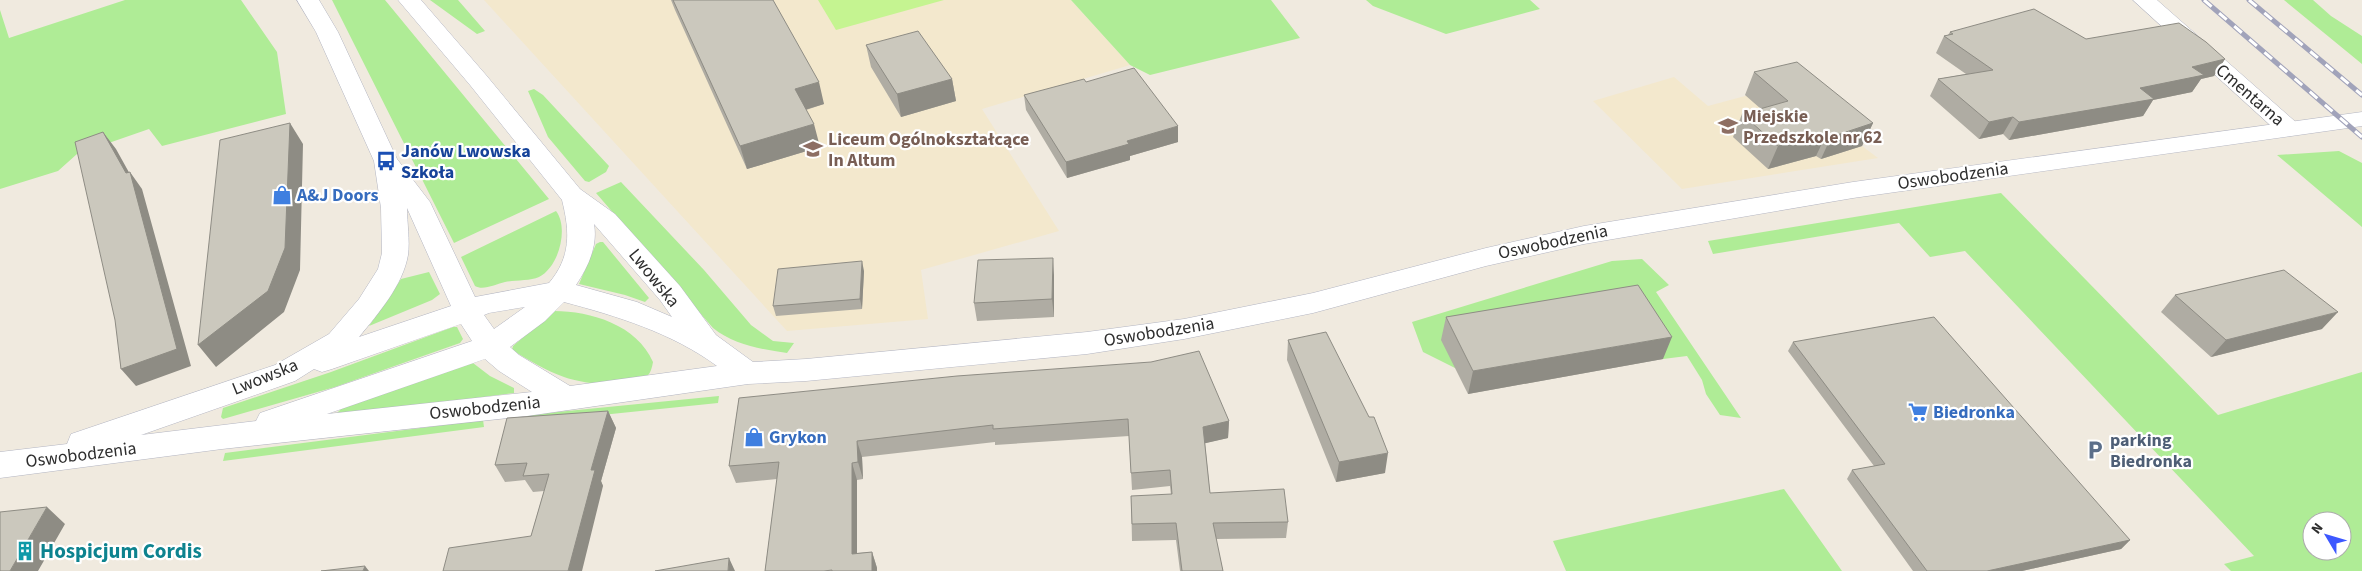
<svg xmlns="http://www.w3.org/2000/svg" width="2362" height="571" font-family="'Source Sans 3',sans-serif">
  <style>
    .education { fill: #f3e8cd }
    .green { fill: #afec96; fill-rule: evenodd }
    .pitch { fill: #c5f491 }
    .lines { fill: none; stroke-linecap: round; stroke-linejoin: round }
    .street-casing { stroke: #b3b5c2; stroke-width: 1 }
    .secondary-casing { stroke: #b3b5c2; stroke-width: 1 }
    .street { fill: #fff; fill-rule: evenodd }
    .secondary { fill: #fff; fill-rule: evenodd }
    .rail-casing { stroke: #a1a3ba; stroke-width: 5 }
    .rail { stroke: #fff; stroke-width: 3; stroke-dasharray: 10; stroke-linecap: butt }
    .wall { fill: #afaca3 }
    .shaded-wall { fill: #8e8c84 }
    .building { fill: #cbc8bd; stroke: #8e8c84 }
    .labels { text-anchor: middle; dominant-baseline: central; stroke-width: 4.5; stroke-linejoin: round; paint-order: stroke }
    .street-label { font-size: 18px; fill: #2e2e2e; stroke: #fff }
    .education-label { font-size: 18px; font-weight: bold; fill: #785e54; stroke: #fff; text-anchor: start }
    .transit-label { font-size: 18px; font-weight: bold; fill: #164399; stroke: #fff; text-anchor: start }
    .shop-label { font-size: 18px; font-weight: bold; fill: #366cbe; stroke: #fff; text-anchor: start }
    .service-label { font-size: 18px; font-weight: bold; fill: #4e5e75; stroke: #fff; text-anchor: start }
    .near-culture-label { font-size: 21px; font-weight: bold; fill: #0d838f; stroke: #fff; text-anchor: start }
  </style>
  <rect width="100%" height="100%" fill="#f0eadf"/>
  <path class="education" d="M 484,0 L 1071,0 L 1130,65 L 982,109 L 1059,231 L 921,270 L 928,319 L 787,331 Z
    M 1674,77 L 1708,106 L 1771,89 L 1862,146 L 1878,158 L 1682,189 L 1593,101 Z"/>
  <path class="green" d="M 125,0 L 241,0 L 277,52 L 286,114 L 162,146 L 149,129 L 77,154 L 58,171 L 0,189 L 0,10 L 9,38 Z
    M 332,0 L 385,0 L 549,199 L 454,243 Z
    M 430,0 L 458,0 L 485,31 L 477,34 Z
    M 1071,0 L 1271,0 L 1300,38 L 1150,75 L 1130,65 Z
    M 1366,0 L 1530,0 L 1540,9 L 1446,34 L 1373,6 Z
    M 2284,0 L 2313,0 L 2331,16 L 2362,36 L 2362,64 Z
    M 534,89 L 543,95 L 609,166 L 606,172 L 589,182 L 585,181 L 548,137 L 528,91 Z
    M 2339,151 L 2362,163 L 2362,227 L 2277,155 Z
    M 621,182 L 704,270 L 751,325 L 773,341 L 794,343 L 787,353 C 761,349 734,345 713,328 L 596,193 Z
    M 2001,193 L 2218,415 L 2362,372 L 2362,571 L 2231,571 L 2224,564 L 2254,556 L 1965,251 L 1930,257 L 1899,223 L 1713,254 L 1708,241 ZM 2312,521 L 2342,521 L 2342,551 L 2312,551 Z
    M 556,211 C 569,228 559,267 539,277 C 530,281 515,280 505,282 C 496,284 483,291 475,286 L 461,257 Z
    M 600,242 L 603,242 L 649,298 L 645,302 L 625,295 L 579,284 L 596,244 Z
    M 1642,259 L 1669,285 L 1656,292 L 1741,418 L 1720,415 L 1706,394 L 1702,380 L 1687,356 L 1663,359 L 1629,308 L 1455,368 L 1423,352 L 1412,322 L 1612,261 Z
    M 429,272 L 440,294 L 432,300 L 369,326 L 401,279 Z
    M 554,311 C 591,311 637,325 653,362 C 652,367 651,373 647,376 C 631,390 583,384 564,377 C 547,371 528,360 512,350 L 513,346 Z
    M 453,327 L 457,327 L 463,339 L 460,343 L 335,387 L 223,419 L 221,417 L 223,408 L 331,372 Z
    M 473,363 L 490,376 L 514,388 L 514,393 L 339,416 L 337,413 L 341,409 Z
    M 719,396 L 718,403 L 524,423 L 527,415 Z
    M 483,420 L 484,427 L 223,461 L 225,453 Z
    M 1784,489 L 1842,571 L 1566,571 L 1553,541 Z"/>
  <path class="pitch" d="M 818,0 L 944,0 L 836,30 Z"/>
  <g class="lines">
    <defs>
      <path id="street" d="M 2133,0 L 2157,0 L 2298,124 L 2301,129 L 2298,134 L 2289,136 L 2280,134 Z"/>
      <path id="secondary" d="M 297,0 L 319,0 L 338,32 L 397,159 L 430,202 L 475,297 L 549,283 C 571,257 570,232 562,200 L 470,85 L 398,0 L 421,0 L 486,75 L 580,189 L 615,214 L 680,286 L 716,335 L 753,362 L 806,359 L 1087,332 L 1184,319 L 1313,293 L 1486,248 L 1584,226 L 1853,182 L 2362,112 L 2362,126 L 1853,198 L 1584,244 L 1486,266 L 1313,313 L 1184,339 L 1087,354 L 806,381 L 748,384 L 527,416 L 222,449 L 0,478 L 0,452 L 67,444 L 71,434 L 275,365 L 329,334 L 359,299 L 378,269 L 382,253 L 381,208 L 374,161 L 316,32 ZM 407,208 L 451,306 L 359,337 C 378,314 403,285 408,255 C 410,240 407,223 407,208 ZM 594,224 L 660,300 L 672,317 L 637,302 L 576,285 C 588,267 598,246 594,224 ZM 564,302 C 617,316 672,333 717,366 L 570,386 L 519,355 L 510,347 L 545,321 ZM 525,307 L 494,329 L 484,315 L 489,313 ZM 461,324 L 472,341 L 260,413 L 256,421 L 141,435 L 295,381 L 314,369 L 322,372 L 332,369 ZM 485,359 L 499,371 L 532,392 L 327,414 Z"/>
    </defs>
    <use href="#street" class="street-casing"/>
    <use href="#secondary" class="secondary-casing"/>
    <use href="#street" class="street"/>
    <use href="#secondary" class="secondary"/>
    <defs>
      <path id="rail" d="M 2204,0 L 2362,137
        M 2249,0 L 2362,95"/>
    </defs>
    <use href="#rail" class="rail-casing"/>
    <use href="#rail" class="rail"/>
  </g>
  <path class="wall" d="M 671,0 L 773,0 L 824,104 L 806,110 L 820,147 L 747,169 L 675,10 Z
    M 1950,32 L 2086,39 L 2225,59 L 2214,76 L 2201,79 L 2192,92 L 2153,100 L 2143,116 L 2009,140 L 2003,134 L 1979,139 L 1930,96 L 1938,79 L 1966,74 L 1936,53 L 1944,36 L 1948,35 Z
    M 866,45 L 952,79 L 956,101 L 901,117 L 871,67 Z
    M 1754,72 L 1873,123 L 1862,146 L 1821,159 L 1816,156 L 1768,169 L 1733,137 L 1742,114 L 1761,109 L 1745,95 Z
    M 1086,82 L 1178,142 L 1130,156 L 1130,160 L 1067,178 L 1026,110 L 1024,95 Z
    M 864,271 L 862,309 L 776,316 L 773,306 Z
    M 1054,275 L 1054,317 L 977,321 L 974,303 Z
    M 2175,295 L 2322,329 L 2211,357 L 2161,312 Z
    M 1446,317 L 1663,359 L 1468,394 L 1441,340 Z
    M 1288,340 L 1385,473 L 1336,482 L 1287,360 Z
    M 1793,342 L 2130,540 L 2121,549 L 2022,571 L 1913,571 L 1847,479 L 1852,470 L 1874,466 L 1788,351 Z
    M 739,398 L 1229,421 L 1228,438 L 1205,443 L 1210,493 L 1288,522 L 1286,538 L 1216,539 L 1223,571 L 1180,571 L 1176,540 L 1132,541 L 1131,496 L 1171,495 L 1170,486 L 1132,490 L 1129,436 L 995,445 L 995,442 L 862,457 L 863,479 L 857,480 L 857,553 L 872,552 L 877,568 L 877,571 L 765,571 L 777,479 L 736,483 L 729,466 Z
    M 608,411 L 616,428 L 601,481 L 603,486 L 531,536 L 544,491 L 533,492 L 525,480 L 505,482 L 495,465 Z"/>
  <path class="shaded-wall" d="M 2225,59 L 2214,76 L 2201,79 L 2192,92 L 2153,100 L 2143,116 L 2009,140 L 2019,122 L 2140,88 L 2192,67 Z
    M 952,79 L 956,101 L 901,117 L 897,94 Z
    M 819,82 L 824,104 L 801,111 L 795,89 Z
    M 2013,117 L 2003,134 L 1979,139 L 1989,122 Z
    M 290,123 L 303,144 L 300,270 L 284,312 L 216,367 L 198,345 Z
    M 1873,123 L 1862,146 L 1821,159 L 1831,137 Z
    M 814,124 L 820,147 L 747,169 L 740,146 Z
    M 1178,126 L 1178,142 L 1130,156 L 1130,160 L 1067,178 L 1066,162 L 1127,141 Z
    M 103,132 L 116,149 L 131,176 L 130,172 L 142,189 L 191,366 L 136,386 L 121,369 Z
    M 1827,133 L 1816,156 L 1768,169 L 1778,146 Z
    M 1053,258 L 1054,275 L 1054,317 L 1052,299 Z
    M 862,261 L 864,271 L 862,309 L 860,299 Z
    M 2338,312 L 2322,329 L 2211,357 L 2226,340 Z
    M 1672,337 L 1663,359 L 1468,394 L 1473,371 Z
    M 608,411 L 616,428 L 601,481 L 603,486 L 582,571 L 568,571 L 591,470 Z
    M 1229,421 L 1228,438 L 1202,444 L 1203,427 Z
    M 857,441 L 862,457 L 863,479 L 858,462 Z
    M 1388,453 L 1385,473 L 1336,482 L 1339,462 Z
    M 852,463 L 857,480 L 857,570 L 852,554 Z
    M 47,507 L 65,524 L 38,571 L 10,571 Z
    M 2130,540 L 2121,549 L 2022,571 L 1987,571 Z
    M 872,552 L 877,568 L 877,571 L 872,571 Z
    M 729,558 L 735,571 L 728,571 Z
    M 365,566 L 369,571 L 363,571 Z"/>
  <path class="building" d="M 673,0 L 773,0 L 819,82 L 795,89 L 814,124 L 740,146 Z
    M 2034,9 L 2086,39 L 2179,23 L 2206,42 L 2225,59 L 2192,67 L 2204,75 L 2140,88 L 2154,99 L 2019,122 L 2013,117 L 1989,122 L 1938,79 L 1993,70 L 1944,36 L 1953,34 L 1950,32 Z
    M 918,31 L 952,79 L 897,94 L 866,45 Z
    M 1797,62 L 1873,123 L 1831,137 L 1827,133 L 1778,146 L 1742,114 L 1788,101 L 1754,72 Z
    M 1134,68 L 1178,126 L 1127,141 L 1129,144 L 1066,162 L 1024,95 L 1084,79 L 1086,82 Z
    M 290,123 L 285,248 L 268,291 L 198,345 L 220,140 Z
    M 103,132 L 126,173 L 130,172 L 177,349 L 121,369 L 115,320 L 75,142 Z
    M 1053,258 L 1052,299 L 974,303 L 978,260 Z
    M 862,261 L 860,299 L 773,306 L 778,269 Z
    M 2284,270 L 2338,312 L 2226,340 L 2175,295 Z
    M 1638,285 L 1672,337 L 1473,371 L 1446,317 Z
    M 1934,317 L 2130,540 L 1987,571 L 1927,571 L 1852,470 L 1885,464 L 1793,342 Z
    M 1326,332 L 1369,417 L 1374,417 L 1388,453 L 1339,462 L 1288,340 Z
    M 1199,351 L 1229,421 L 1203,427 L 1210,493 L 1284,489 L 1288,522 L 1213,523 L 1223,571 L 1182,571 L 1176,523 L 1132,524 L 1131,496 L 1172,494 L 1170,470 L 1131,473 L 1128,419 L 993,429 L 993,425 L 857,441 L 858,462 L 852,463 L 852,554 L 872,552 L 872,571 L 832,571 L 832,570 L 824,571 L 765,571 L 779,462 L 729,466 L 739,398 L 957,376 L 1151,362 Z
    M 608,411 L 591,470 L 595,470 L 568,571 L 443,571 L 449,548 L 531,536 L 549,474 L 523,476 L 527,463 L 495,465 L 507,418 Z
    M 47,507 L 10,571 L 0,571 L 0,512 Z
    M 729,558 L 728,571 L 655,571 Z
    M 365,566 L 363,571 L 321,571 Z"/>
  <defs>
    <symbol id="school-bare" viewBox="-9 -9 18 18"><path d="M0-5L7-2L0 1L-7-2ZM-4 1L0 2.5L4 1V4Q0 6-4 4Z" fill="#8d6e63" stroke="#fff" stroke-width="2.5" paint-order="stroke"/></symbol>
    <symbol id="bus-bare" viewBox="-9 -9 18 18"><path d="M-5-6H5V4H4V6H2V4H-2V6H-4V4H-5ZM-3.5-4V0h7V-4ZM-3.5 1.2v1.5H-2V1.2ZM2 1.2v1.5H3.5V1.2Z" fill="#1a4fb4" stroke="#fff" stroke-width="2.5" paint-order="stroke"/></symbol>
    <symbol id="shop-bare" viewBox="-9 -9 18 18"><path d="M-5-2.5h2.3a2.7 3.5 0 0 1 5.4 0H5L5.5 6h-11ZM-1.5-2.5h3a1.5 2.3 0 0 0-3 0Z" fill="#3f7fe0" stroke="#fff" stroke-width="2.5" paint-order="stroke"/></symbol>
    <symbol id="supermarket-bare" viewBox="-9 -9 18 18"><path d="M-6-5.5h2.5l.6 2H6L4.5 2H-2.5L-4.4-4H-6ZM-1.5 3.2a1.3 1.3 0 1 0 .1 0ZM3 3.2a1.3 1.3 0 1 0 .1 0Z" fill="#3f7fe0" stroke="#fff" stroke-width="2.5" paint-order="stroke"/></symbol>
    <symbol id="parking-bare" viewBox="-9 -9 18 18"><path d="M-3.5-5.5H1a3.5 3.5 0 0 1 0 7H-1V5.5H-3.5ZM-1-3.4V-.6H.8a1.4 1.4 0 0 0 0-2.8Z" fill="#5c6f8a" stroke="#fff" stroke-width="2.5" paint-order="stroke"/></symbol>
    <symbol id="building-bare" viewBox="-9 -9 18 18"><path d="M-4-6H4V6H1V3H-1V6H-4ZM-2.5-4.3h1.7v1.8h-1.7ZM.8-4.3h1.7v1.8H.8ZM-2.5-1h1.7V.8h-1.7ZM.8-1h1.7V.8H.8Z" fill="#0f9aa8" stroke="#fff" stroke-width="2.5" paint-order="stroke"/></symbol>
  </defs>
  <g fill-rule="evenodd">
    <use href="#school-bare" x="1714" y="112" width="28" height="28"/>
    <use href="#school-bare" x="799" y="135" width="28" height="28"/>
    <use href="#bus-bare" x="372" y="147" width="28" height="28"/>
    <use href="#shop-bare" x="268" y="181" width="28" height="28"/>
    <use href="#supermarket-bare" x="1904" y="398" width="28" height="28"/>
    <use href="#shop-bare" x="740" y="423" width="28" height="28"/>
    <use href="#parking-bare" x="2081" y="436" width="28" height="28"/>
    <use href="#building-bare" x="11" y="537" width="28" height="28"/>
  </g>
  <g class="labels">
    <g class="street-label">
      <text transform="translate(2250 95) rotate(41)">Cmentarna</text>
      <text transform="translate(1953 176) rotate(-8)">Oswobodzenia</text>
      <text transform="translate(1553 242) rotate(-12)">Oswobodzenia</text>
      <text transform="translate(654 278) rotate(51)">Lwowska</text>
      <text transform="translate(1159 332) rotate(-9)">Oswobodzenia</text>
      <text transform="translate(265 377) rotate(-22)">Lwowska</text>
      <text transform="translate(485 408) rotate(-6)">Oswobodzenia</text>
      <text transform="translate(81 455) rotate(-7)">Oswobodzenia</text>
    </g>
    <g class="education-label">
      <text x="1743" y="116">Miejskie<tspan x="1743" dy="21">Przedszkole nr 62</tspan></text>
      <text x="828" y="139">Liceum Ogólnokształcące<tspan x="828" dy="21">In Altum</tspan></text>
    </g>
    <g class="transit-label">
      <text x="401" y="151">Janów Lwowska<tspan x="401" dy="21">Szkoła</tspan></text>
    </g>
    <g class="shop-label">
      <text x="297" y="195">A&amp;J Doors</text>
      <text x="1933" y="412">Biedronka</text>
      <text x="769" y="437">Grykon</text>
    </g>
    <g class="service-label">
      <text x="2110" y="440">parking<tspan x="2110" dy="21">Biedronka</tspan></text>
    </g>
    <g class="near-culture-label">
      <text x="40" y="551">Hospicjum Cordis</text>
    </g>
  </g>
  <g transform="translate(2327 536) rotate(308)"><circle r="24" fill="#ffffff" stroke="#ababab"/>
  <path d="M0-4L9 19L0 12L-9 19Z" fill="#3d58ff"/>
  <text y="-8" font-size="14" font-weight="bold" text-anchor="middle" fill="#2e2e2e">N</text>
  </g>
</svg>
